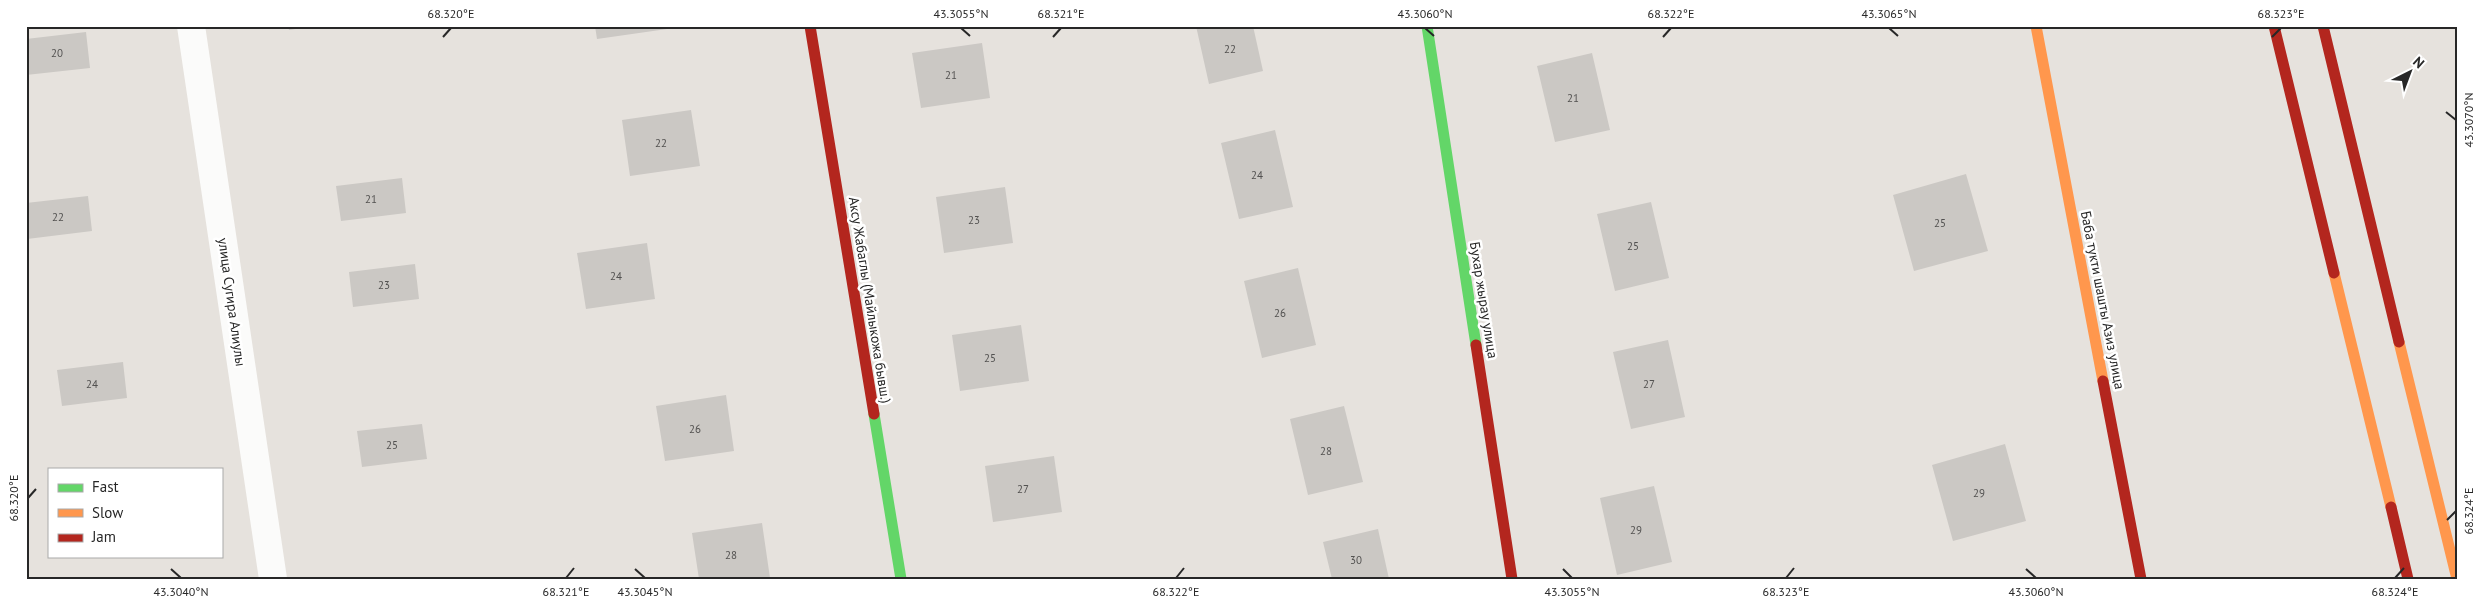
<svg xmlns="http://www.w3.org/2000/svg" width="2483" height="605" font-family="'PT Sans',sans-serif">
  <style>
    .building { fill: #cbc8c4 }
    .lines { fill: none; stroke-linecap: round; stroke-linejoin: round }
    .street { stroke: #fbfbfa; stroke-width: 28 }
    .fast { stroke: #63d668; stroke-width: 11 }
    .slow { stroke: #ff974d; stroke-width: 11 }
    .jam { stroke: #b3261e; stroke-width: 11 }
    .ticks { fill: none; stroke: #272727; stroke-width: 2 }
    .labels { text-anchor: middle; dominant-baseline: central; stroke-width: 5; stroke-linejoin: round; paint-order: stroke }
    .number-label { font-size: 11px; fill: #525150 }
    .street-label { font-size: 14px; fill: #272727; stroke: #fff }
    .neatline { fill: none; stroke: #272727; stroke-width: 2 }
    .ticks-label { font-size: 12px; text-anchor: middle; fill: #272727 }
  </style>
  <rect width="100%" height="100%" fill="#e6e2dd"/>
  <path class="building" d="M 288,26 L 309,26 L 309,27 L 289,30 Z
    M 595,26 L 666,26 L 667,29 L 597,39 Z
    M 1196,26 L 1253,26 L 1263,71 L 1209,84 Z
    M 86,32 L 90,68 L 26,75 L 26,39 Z
    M 982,43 L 990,98 L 921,108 L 912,53 Z
    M 1592,53 L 1610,130 L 1555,142 L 1537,66 Z
    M 691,110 L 700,166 L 630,176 L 622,120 Z
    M 1275,130 L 1293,207 L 1239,219 L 1221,143 Z
    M 1966,174 L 1988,251 L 1914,271 L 1893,195 Z
    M 402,178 L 406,213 L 341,221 L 336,186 Z
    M 1005,187 L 1013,243 L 944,253 L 936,197 Z
    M 88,196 L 92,231 L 27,239 L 26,203 Z
    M 1651,202 L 1669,278 L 1615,291 L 1597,214 Z
    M 647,243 L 655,299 L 586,309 L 577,253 Z
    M 415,264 L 419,299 L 353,307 L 349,272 Z
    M 1298,268 L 1316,345 L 1262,358 L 1244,281 Z
    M 1021,325 L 1029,381 L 960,391 L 952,335 Z
    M 1668,340 L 1685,417 L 1631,429 L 1613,352 Z
    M 123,362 L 127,398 L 62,406 L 57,370 Z
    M 726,395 L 734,451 L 665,461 L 656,406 Z
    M 1344,406 L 1363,482 L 1308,495 L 1290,419 Z
    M 422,424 L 427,459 L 362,467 L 357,431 Z
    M 2005,444 L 2026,521 L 1953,541 L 1932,465 Z
    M 1054,456 L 1062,512 L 993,522 L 985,466 Z
    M 1654,486 L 1672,562 L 1617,575 L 1600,498 Z
    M 762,523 L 770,578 L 699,579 L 692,533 Z
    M 1378,529 L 1389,579 L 1332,579 L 1323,542 Z"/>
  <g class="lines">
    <path class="street" d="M 191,26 L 273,579"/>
    <path class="fast" d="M 1427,26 L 1476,345
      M 874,414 L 901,579"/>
    <path class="slow" d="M 2036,26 L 2103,381
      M 2334,273 L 2391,507
      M 2399,342 L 2457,579"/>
    <path class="jam" d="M 810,26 L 874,414
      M 2274,26 L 2334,273
      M 2323,26 L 2399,342
      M 1476,345 L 1512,579
      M 2103,381 L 2141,579
      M 2391,507 L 2408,579"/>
  </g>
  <path class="ticks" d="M 961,28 L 970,36M 1425,28 L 1434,36M 1889,28 L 1898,36M 443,37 L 451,28M 1053,37 L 1061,28M 1663,37 L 1671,28M 2272,37 L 2281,28M 2446,112 L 2456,120M 28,498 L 36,489M 2447,520 L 2456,511M 171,569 L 181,578M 635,569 L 645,578M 1563,569 L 1572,578M 2026,569 L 2036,578M 566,578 L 574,568M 1176,578 L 1184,568M 1786,578 L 1794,568M 2395,578 L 2404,568"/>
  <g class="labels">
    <g class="number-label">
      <text x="1230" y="49">22</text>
      <text x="57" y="53">20</text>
      <text x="951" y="75">21</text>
      <text x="1573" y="98">21</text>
      <text x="661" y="143">22</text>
      <text x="1257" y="175">24</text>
      <text x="371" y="199">21</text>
      <text x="58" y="217">22</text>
      <text x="974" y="220">23</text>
      <text x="1940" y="223">25</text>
      <text x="1633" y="246">25</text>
      <text x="616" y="276">24</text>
      <text x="384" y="285">23</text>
      <text x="1280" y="313">26</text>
      <text x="990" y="358">25</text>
      <text x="92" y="384">24</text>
      <text x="1649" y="384">27</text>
      <text x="695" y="429">26</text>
      <text x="392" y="445">25</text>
      <text x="1326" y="451">28</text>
      <text x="1023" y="489">27</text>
      <text x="1979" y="493">29</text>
      <text x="1636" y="530">29</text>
      <text x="731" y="555">28</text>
      <text x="1356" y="560">30</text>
    </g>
    <g class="street-label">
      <text transform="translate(870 300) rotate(81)">Аксу Жабаглы (Майлыкожа бывш.)</text>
      <text transform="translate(1484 300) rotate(81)">Бухар жырау улица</text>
      <text transform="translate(2103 300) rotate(79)">Баба тукти шашты Азиз улица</text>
      <text transform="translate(232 302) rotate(82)">улица Сугира Алиулы</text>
    </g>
  </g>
  <rect width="2483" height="605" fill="none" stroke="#ffffff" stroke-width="55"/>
  <rect x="48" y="468" width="175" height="90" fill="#ffffff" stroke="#a9a9a9"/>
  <rect x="58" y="484" width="25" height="8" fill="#63d668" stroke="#a9a9a9"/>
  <text x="92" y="492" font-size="15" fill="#272727">Fast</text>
  <rect x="58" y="509" width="25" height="8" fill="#ff974d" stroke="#a9a9a9"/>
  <text x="92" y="518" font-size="15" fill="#272727">Slow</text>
  <rect x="58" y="534" width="25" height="8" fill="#b3261e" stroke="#a9a9a9"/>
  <text x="92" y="542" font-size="15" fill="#272727">Jam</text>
  <g transform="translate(2410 72) rotate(42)" stroke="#ffffff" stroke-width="4" paint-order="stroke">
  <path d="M0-4L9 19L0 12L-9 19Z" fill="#272727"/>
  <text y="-8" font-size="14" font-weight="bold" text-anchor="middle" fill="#272727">N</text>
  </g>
  <rect x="28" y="28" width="2428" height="550" class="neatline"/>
  <g class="ticks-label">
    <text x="451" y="18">68.320°E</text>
    <text x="961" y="18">43.3055°N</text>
    <text x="1061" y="18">68.321°E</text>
    <text x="1425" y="18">43.3060°N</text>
    <text x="1671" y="18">68.322°E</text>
    <text x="1889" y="18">43.3065°N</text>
    <text x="2281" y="18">68.323°E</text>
    <text transform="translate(2469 120) rotate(-90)" y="4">43.3070°N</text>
    <text transform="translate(14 498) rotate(-90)" y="4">68.320°E</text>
    <text transform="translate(2469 511) rotate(-90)" y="4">68.324°E</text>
    <text x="181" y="596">43.3040°N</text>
    <text x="566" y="596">68.321°E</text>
    <text x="645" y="596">43.3045°N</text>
    <text x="1176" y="596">68.322°E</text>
    <text x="1572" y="596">43.3055°N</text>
    <text x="1786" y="596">68.323°E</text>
    <text x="2036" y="596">43.3060°N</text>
    <text x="2395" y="596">68.324°E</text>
  </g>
</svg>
